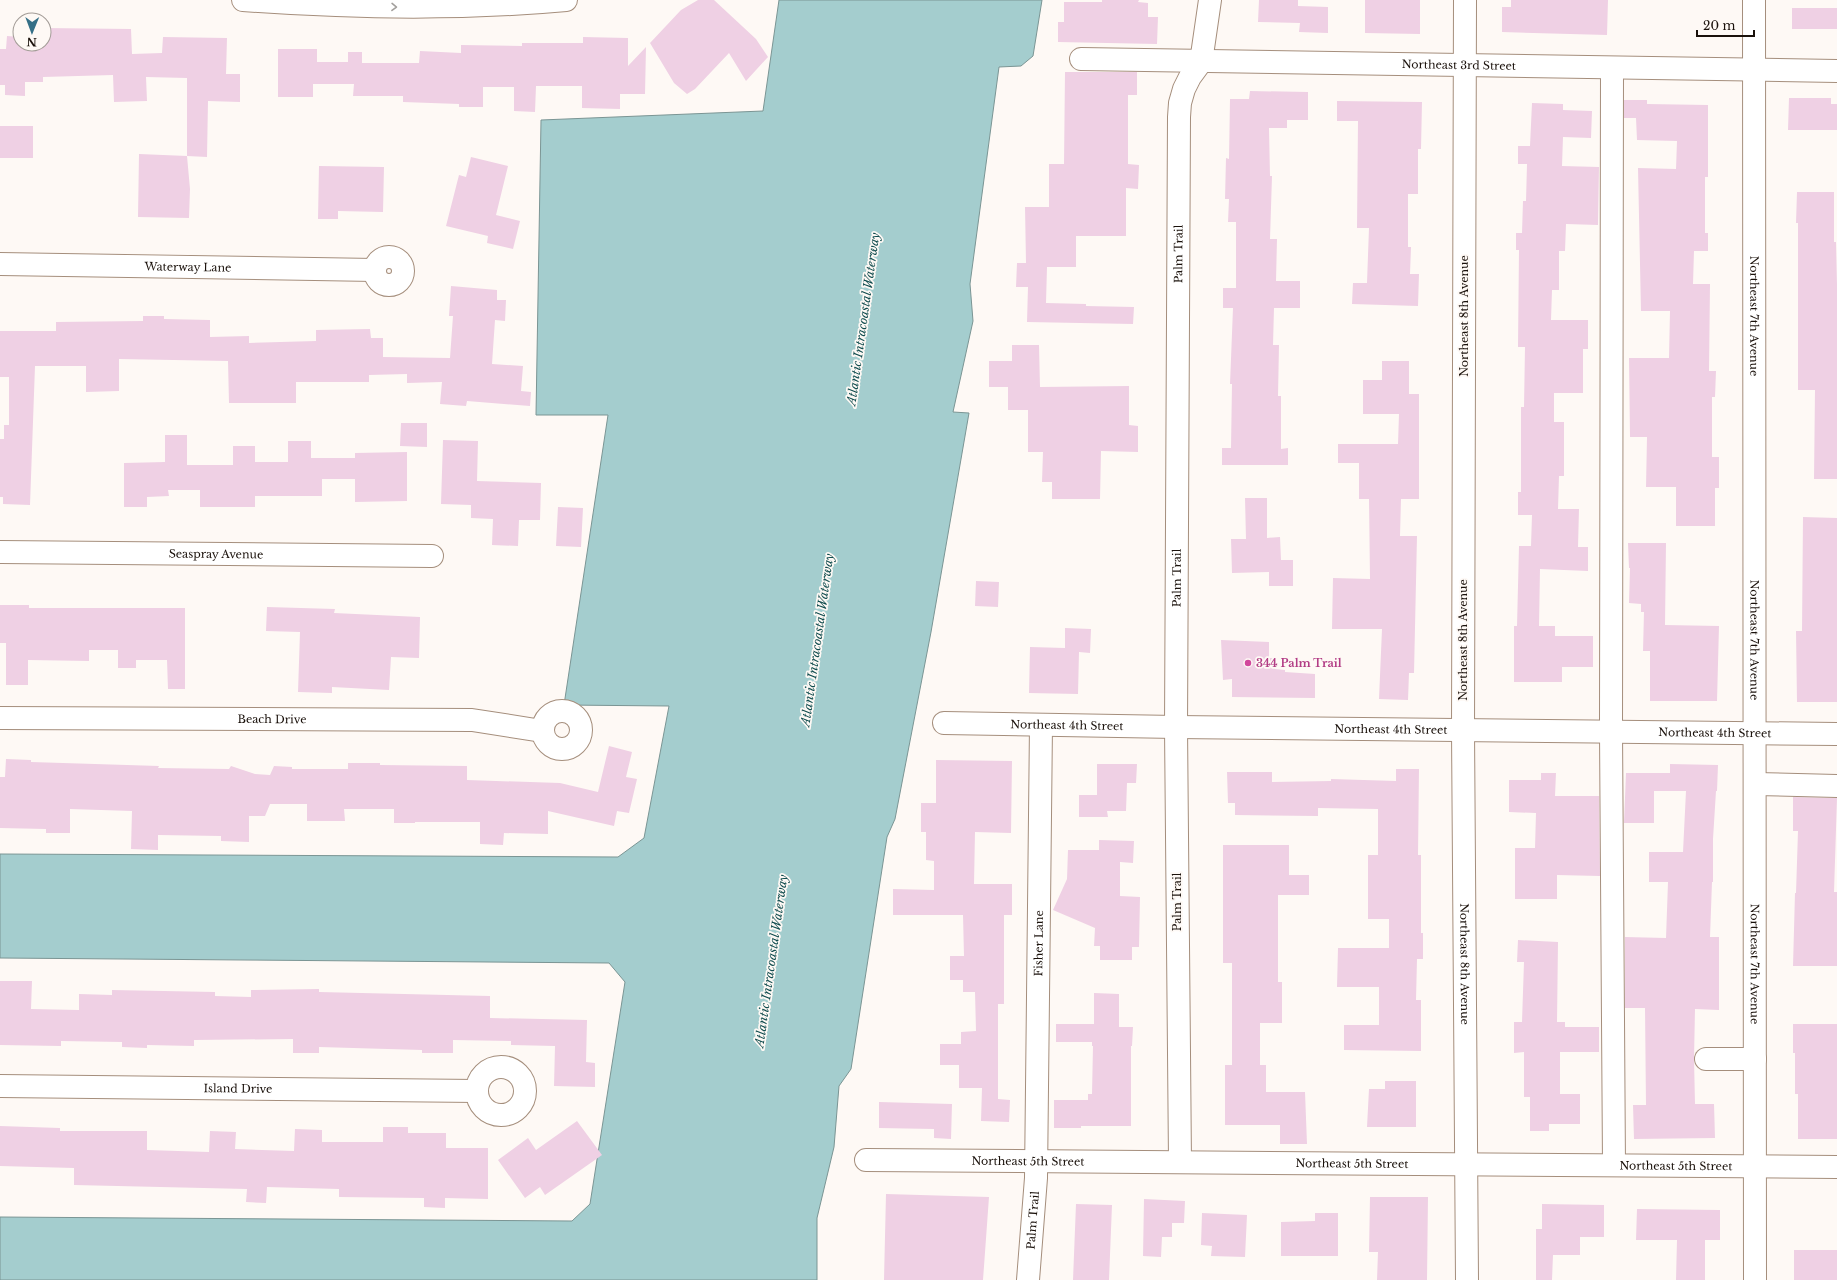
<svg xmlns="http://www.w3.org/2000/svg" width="1837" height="1280" font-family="'Libre Baskerville',serif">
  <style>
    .water { fill: #a4cdce; stroke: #7b9594 }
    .building { fill: #efd0e4 }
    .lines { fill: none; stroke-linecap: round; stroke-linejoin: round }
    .minor-casing { stroke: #a58e7c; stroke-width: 24 }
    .minor { stroke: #fff; stroke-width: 22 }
    .oneway { stroke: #a3a09d }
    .hotel-dot { fill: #d1479c; stroke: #fef9f5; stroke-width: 1.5 }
    .labels { text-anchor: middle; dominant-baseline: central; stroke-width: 3.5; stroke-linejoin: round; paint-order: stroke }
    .street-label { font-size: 11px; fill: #1a110b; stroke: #fef9f5 }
    .hotel-label { font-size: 11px; font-weight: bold; fill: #b23c85; stroke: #fef9f5; text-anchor: start }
    .water-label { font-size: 12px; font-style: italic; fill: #104c4e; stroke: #fef9f5 }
  </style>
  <rect width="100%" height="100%" fill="#fef9f5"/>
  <path class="water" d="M 779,0 L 1042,0 L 1033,56 L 1021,66 L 999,67 L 970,284 L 973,321 L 953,412 L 969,413 L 931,632 L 895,819 L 887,837 L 851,1069 L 839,1086 L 834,1147 L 817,1218 L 817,1280 L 0,1280 L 0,1217 L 572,1221 L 590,1204 L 625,982 L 609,963 L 0,958 L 0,854 L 618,857 L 644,838 L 669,706 L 564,705 L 608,415 L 536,415 L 541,120 L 763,111 Z"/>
  <path class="building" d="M 698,0 L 714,0 L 756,39 L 768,57 L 746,81 L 729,53 L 695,89 L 687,94 L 674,83 L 650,43 L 681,10 Z
    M 1102,0 L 1139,0 L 1138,2 L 1148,3 L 1148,17 L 1158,17 L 1157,44 L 1058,42 L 1058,22 L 1064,22 L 1064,2 L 1102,2 Z
    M 1259,0 L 1298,0 L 1298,6 L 1328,7 L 1328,33 L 1299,32 L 1300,23 L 1258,22 Z
    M 1365,0 L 1420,0 L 1420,34 L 1365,33 Z
    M 1511,0 L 1608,0 L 1607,35 L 1502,32 L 1502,7 L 1511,7 Z
    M 1792,8 L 1837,8 L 1837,29 L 1792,29 Z
    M 44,28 L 131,29 L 132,54 L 162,53 L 163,37 L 227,38 L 226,74 L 240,74 L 240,102 L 208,101 L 207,157 L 187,156 L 187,78 L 146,77 L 147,101 L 114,102 L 113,75 L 43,77 L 43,82 L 25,82 L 25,96 L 5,95 L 5,85 L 0,85 L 0,49 L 6,49 L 7,36 L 20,37 L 20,44 L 44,44 Z
    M 583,37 L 628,38 L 628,66 L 646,47 L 645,94 L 620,94 L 620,109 L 582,108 L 582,86 L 536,86 L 535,112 L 514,111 L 514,87 L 483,87 L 483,107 L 459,107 L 459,104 L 403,102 L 403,96 L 353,96 L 354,84 L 313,84 L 313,97 L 278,97 L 278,49 L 317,49 L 317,62 L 348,62 L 348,52 L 362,52 L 362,63 L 419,63 L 420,51 L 461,53 L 461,45 L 522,46 L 522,43 L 583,43 Z
    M 1065,72 L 1137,72 L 1137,95 L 1128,95 L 1128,164 L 1139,165 L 1138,189 L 1126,188 L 1126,236 L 1076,236 L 1076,267 L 1047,267 L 1046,303 L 1086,304 L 1086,306 L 1134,307 L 1133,324 L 1027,322 L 1028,287 L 1016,287 L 1017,263 L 1026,263 L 1025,207 L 1049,207 L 1049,164 L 1064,164 Z
    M 1250,91 L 1308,92 L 1308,120 L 1287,120 L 1287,128 L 1269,128 L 1270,176 L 1272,176 L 1270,239 L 1277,239 L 1276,281 L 1300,281 L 1300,308 L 1274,308 L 1273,345 L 1279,345 L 1278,396 L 1281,396 L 1281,449 L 1288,448 L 1288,465 L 1222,465 L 1222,448 L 1231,448 L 1232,384 L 1230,384 L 1233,308 L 1223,308 L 1223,288 L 1236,288 L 1236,222 L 1228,222 L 1229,199 L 1225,199 L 1226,158 L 1229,159 L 1230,99 L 1249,99 Z
    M 1789,98 L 1831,98 L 1831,104 L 1837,104 L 1837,130 L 1788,130 Z
    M 1624,100 L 1647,100 L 1647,104 L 1708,105 L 1708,177 L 1705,177 L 1705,233 L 1708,233 L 1708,251 L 1694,251 L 1693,284 L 1710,284 L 1709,371 L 1716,371 L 1715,397 L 1712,397 L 1712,457 L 1719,457 L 1719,488 L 1715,488 L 1715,526 L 1676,526 L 1676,487 L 1646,487 L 1647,437 L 1630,437 L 1629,358 L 1669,358 L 1670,311 L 1641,311 L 1638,168 L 1676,169 L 1677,141 L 1637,140 L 1636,118 L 1624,118 Z
    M 1337,101 L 1422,102 L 1421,149 L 1418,149 L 1418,194 L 1408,194 L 1408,247 L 1411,247 L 1410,274 L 1419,274 L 1418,306 L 1352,304 L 1353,283 L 1367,283 L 1369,228 L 1357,228 L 1358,121 L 1337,121 Z
    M 1532,103 L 1563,104 L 1563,110 L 1592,111 L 1591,138 L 1563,137 L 1562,166 L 1599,167 L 1598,225 L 1566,224 L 1565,251 L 1559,251 L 1559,290 L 1552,290 L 1551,320 L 1588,320 L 1588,349 L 1583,349 L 1583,393 L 1554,393 L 1554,422 L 1564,422 L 1564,476 L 1559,476 L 1558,509 L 1579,509 L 1578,547 L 1588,547 L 1588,571 L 1540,569 L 1539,626 L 1555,626 L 1555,636 L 1593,636 L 1593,667 L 1562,667 L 1562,682 L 1514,682 L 1514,626 L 1517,626 L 1519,546 L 1531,546 L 1532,515 L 1518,515 L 1518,492 L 1521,492 L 1521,407 L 1524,407 L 1525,347 L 1518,347 L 1519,250 L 1516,250 L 1516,233 L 1522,233 L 1523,201 L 1526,201 L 1527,164 L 1518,164 L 1518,146 L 1530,146 Z
    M 0,126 L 33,126 L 33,158 L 0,158 Z
    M 139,154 L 187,156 L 190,189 L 189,218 L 138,217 Z
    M 471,157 L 508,166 L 496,215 L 520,221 L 513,249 L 487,243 L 488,236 L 446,226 L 459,175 L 466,177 Z
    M 319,166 L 384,167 L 383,212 L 338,211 L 338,219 L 318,219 Z
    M 1797,192 L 1834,192 L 1834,242 L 1836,242 L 1837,285 L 1837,479 L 1814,479 L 1815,390 L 1798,390 L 1798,223 L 1796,223 Z
    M 451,286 L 497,290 L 497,300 L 506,300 L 505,321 L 495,320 L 492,364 L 523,366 L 521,391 L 531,392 L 530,406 L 467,401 L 466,406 L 440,404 L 442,382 L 407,383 L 407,374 L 369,375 L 369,382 L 296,382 L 296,403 L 229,403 L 228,361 L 119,359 L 119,391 L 86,392 L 86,366 L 35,366 L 30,505 L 3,504 L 3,497 L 0,497 L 0,439 L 4,439 L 4,425 L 9,425 L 9,377 L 0,377 L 0,331 L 56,331 L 56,322 L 143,321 L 143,316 L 164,316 L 164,319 L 210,320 L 210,337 L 249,336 L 249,343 L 316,341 L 316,330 L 370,329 L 371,338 L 383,338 L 383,357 L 450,358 L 453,316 L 449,316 Z
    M 1012,345 L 1039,345 L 1040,387 L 1129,386 L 1129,425 L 1138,426 L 1138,452 L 1101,451 L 1100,499 L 1052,499 L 1052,482 L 1042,482 L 1043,452 L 1028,452 L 1028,410 L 1008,410 L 1008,387 L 989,387 L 989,361 L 1012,361 Z
    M 1382,361 L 1409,361 L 1409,394 L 1419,394 L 1419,499 L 1401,499 L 1400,536 L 1417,536 L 1414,673 L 1409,673 L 1408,700 L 1379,699 L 1382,629 L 1332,629 L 1333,578 L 1370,579 L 1369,499 L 1359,499 L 1359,463 L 1338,463 L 1338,444 L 1398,444 L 1399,414 L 1363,414 L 1363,380 L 1382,380 Z
    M 401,423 L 427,423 L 427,447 L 400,446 Z
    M 165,435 L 187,435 L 187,465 L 233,465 L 233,446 L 255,446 L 255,462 L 288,462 L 288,441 L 311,441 L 311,458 L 355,458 L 355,453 L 407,452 L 407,501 L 355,502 L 355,479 L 322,479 L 322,496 L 255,496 L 255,507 L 200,507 L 200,490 L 168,490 L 169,496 L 147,497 L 147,507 L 124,507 L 124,463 L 165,462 Z
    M 443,440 L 478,441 L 477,481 L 541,483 L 540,520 L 519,520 L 518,546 L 492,545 L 493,519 L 471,518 L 471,505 L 441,504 Z
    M 1245,498 L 1267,498 L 1267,538 L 1280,537 L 1281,560 L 1293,560 L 1293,586 L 1269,586 L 1269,572 L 1232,573 L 1231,539 L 1246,539 Z
    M 558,507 L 583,508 L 581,547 L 556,546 Z
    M 1803,517 L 1837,518 L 1837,702 L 1797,702 L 1796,631 L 1802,631 Z
    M 1628,543 L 1666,543 L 1665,625 L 1719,626 L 1717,701 L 1650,701 L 1650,651 L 1643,651 L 1644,612 L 1641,612 L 1641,604 L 1629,603 L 1630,568 L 1629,568 Z
    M 976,581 L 999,582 L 998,607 L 975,606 Z
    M 0,605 L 29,605 L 29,608 L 185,608 L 185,689 L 168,689 L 167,660 L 136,660 L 136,668 L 118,668 L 118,650 L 89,650 L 89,661 L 28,660 L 28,685 L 6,685 L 6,643 L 0,643 Z
    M 267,607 L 335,609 L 334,613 L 420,617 L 419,658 L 391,657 L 389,690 L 332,687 L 332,693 L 298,692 L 300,632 L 266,631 Z
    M 1065,628 L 1091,629 L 1090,653 L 1079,652 L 1078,694 L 1029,693 L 1030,647 L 1065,648 Z
    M 1221,640 L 1269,642 L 1269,658 L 1274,658 L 1275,669 L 1285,670 L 1285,672 L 1315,674 L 1315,698 L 1232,697 L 1232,679 L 1223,680 Z
    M 609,746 L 632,752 L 626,777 L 637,779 L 629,813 L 617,811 L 614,826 L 548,811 L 548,834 L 504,833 L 503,845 L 480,844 L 480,822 L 415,822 L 415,823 L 394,823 L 394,809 L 344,809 L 345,821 L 307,821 L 307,804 L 270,804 L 265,816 L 249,816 L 249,842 L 221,841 L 221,836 L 158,835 L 158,850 L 131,849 L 132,811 L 70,809 L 70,833 L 46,833 L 46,829 L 0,828 L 0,777 L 5,777 L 6,759 L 31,760 L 31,762 L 159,766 L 158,768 L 229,769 L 231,766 L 255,774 L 270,775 L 274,766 L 292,767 L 292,769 L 348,769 L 348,763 L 380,763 L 380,765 L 467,766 L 467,780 L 560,783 L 598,792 Z
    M 936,760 L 1012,761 L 1011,833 L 975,832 L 974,884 L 1012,884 L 1012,915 L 1004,915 L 1004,1004 L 998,1004 L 998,1099 L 1010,1100 L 1009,1122 L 981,1121 L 982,1088 L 959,1088 L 959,1065 L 940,1065 L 940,1044 L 961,1044 L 961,1032 L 976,1031 L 975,992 L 963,992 L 963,980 L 950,980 L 950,956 L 964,956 L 963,915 L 893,915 L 893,889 L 934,890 L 934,861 L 926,860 L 926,832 L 921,832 L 921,803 L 936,803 Z
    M 1097,764 L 1137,764 L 1136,783 L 1127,783 L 1126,811 L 1107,811 L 1108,817 L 1079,817 L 1079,795 L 1097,795 Z
    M 1670,764 L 1718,765 L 1717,791 L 1716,791 L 1713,839 L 1713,882 L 1712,882 L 1710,937 L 1719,937 L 1719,1010 L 1695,1009 L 1694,1059 L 1695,1104 L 1714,1104 L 1715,1138 L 1634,1139 L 1633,1105 L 1646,1105 L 1645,1008 L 1625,1008 L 1625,937 L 1666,938 L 1668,882 L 1649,882 L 1649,852 L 1683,852 L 1686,791 L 1654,791 L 1654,823 L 1624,823 L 1626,773 L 1670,773 Z
    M 1396,769 L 1419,769 L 1418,855 L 1421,855 L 1421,933 L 1423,933 L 1423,959 L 1417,959 L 1416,1000 L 1421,1000 L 1421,1051 L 1344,1050 L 1344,1025 L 1379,1025 L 1379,987 L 1337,987 L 1338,948 L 1389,948 L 1389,919 L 1368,919 L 1368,855 L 1378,855 L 1378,809 L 1318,808 L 1318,816 L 1235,815 L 1235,803 L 1228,803 L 1227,772 L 1272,772 L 1272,782 L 1331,781 L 1331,779 L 1396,781 Z
    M 1541,773 L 1556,773 L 1555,796 L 1599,796 L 1600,876 L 1557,875 L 1557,899 L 1515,899 L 1515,848 L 1535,848 L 1536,813 L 1509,812 L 1509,780 L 1541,780 Z
    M 1793,797 L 1837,798 L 1834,892 L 1837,892 L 1837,966 L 1793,966 L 1795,893 L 1796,893 L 1798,831 L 1793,831 Z
    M 1099,840 L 1134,841 L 1133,863 L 1120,862 L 1120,896 L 1140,897 L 1139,947 L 1132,947 L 1132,960 L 1100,960 L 1100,946 L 1094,946 L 1095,928 L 1053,910 L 1067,879 L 1068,850 L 1099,850 Z
    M 1223,845 L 1289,845 L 1289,875 L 1309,875 L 1309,895 L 1278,895 L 1278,982 L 1282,982 L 1282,1023 L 1260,1023 L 1260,1065 L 1266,1065 L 1266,1092 L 1305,1092 L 1307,1144 L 1280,1144 L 1280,1125 L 1225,1125 L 1225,1065 L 1232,1065 L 1232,963 L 1223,963 Z
    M 1518,940 L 1558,942 L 1557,1022 L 1565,1022 L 1565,1027 L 1599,1027 L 1599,1052 L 1560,1052 L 1560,1094 L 1580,1094 L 1580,1124 L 1549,1124 L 1549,1131 L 1530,1131 L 1530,1097 L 1524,1097 L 1524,1052 L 1514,1053 L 1514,1022 L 1522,1022 L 1524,962 L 1517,962 Z
    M 0,981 L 32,981 L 31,1009 L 79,1010 L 79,994 L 112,995 L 112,990 L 215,992 L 215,996 L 251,997 L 251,990 L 319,989 L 319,992 L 490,996 L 490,1018 L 587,1020 L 586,1062 L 595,1063 L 595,1087 L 554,1086 L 555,1046 L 511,1045 L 511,1041 L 453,1040 L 453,1053 L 422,1053 L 422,1050 L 319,1047 L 319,1053 L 293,1053 L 293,1039 L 194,1040 L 194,1046 L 147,1045 L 147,1048 L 122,1047 L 122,1042 L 61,1041 L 61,1046 L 0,1045 Z
    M 1094,993 L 1119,994 L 1119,1027 L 1133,1027 L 1132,1046 L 1131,1046 L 1131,1126 L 1081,1126 L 1081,1128 L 1054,1128 L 1054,1100 L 1088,1100 L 1088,1094 L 1092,1094 L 1093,1046 L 1092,1046 L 1092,1042 L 1056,1042 L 1056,1024 L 1094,1024 Z
    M 1793,1024 L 1837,1024 L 1837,1139 L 1798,1139 L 1798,1094 L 1795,1094 L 1795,1053 L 1793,1053 Z
    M 1385,1081 L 1416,1081 L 1416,1127 L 1367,1127 L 1369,1089 L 1385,1089 Z
    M 879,1102 L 952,1104 L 951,1139 L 934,1138 L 934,1129 L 879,1128 Z
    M 577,1121 L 602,1155 L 545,1195 L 540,1187 L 525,1198 L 498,1160 L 528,1138 L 536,1150 Z
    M 0,1126 L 60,1128 L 60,1131 L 147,1131 L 147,1150 L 209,1152 L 210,1131 L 236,1132 L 235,1149 L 294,1151 L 295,1129 L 322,1130 L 322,1142 L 383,1142 L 383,1127 L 408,1127 L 408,1133 L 446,1133 L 446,1148 L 488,1148 L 488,1199 L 445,1198 L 445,1208 L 424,1207 L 424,1198 L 339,1197 L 339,1189 L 267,1187 L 266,1203 L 246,1202 L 247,1189 L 74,1185 L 74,1168 L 0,1166 Z
    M 886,1194 L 989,1197 L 983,1280 L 884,1280 Z
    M 1370,1197 L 1428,1197 L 1427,1280 L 1377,1280 L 1378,1252 L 1369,1252 Z
    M 1144,1199 L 1185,1201 L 1184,1223 L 1172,1223 L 1172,1237 L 1162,1237 L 1161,1257 L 1143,1256 Z
    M 1076,1204 L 1112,1205 L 1109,1280 L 1073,1280 Z
    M 1542,1204 L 1604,1205 L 1604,1237 L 1580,1237 L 1580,1255 L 1553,1255 L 1552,1280 L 1536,1280 L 1536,1229 L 1542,1229 Z
    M 1637,1209 L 1720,1210 L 1720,1240 L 1705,1240 L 1705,1280 L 1676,1280 L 1677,1240 L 1636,1240 Z
    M 1202,1213 L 1247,1215 L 1245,1257 L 1211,1256 L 1212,1246 L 1201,1245 Z
    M 1315,1213 L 1338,1213 L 1338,1256 L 1281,1256 L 1281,1222 L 1315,1221 Z
    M 1794,1250 L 1837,1250 L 1837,1280 L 1794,1280 Z"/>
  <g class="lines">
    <defs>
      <g id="minor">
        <path d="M 243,0 C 351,8 458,10 566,0"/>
        <path id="s1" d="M 1465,0 L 1463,730 L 1467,1280"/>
        <path id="s2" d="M 1754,0 L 1755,1280"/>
        <path id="s3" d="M 1081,59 L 1837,71"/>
        <path d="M 1612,68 L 1611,731 L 1614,1165"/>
        <circle cx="389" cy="271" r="14"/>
        <path id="s4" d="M 0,264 L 375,270"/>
        <path id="s5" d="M 0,552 L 432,556"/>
        <circle cx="562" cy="730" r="19"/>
        <path id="s6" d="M 0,718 L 472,720 L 542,731"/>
        <path id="s7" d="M 944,723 L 1176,727 L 1837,734"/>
        <path d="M 1755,784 L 1837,786"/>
        <path d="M 1706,1059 L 1755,1059"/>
        <circle cx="501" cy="1091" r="24"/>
        <path id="s8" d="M 0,1086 L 477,1091"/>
        <path id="s9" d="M 866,1160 L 1837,1167"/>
        <path id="s10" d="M 1180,1162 L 1176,727 L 1179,117 L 1180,103 L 1184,89 L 1190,77 L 1201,62 L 1210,0"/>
        <path id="s11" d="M 1028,1280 L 1036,1178 L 1041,725"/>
      </g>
    </defs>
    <use href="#minor" class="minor-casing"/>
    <use href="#minor" class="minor"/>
  </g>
  <defs><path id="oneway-chevron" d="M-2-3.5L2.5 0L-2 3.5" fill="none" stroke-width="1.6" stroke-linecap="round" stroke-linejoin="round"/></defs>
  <use class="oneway" href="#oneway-chevron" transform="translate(394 7) rotate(1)"/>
  <circle class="hotel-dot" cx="1248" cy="663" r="4"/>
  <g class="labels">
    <g class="street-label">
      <text stroke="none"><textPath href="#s3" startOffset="378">Northeast 3rd Street</textPath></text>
      <text stroke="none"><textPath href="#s10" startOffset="908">Palm Trail</textPath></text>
      <text stroke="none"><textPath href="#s4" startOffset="188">Waterway Lane</textPath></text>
      <text transform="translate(1464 316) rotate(-90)">Northeast 8th Avenue</text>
      <text stroke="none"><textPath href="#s2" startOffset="316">Northeast 7th Avenue</textPath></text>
      <text stroke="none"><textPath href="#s5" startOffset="216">Seaspray Avenue</textPath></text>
      <text stroke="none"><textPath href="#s10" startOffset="584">Palm Trail</textPath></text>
      <text transform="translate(1463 640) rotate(-90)">Northeast 8th Avenue</text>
      <text stroke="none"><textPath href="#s2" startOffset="640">Northeast 7th Avenue</textPath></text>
      <text stroke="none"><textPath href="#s6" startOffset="272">Beach Drive</textPath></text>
      <text stroke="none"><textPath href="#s7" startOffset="123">Northeast 4th Street</textPath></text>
      <text stroke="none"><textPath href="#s7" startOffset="447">Northeast 4th Street</textPath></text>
      <text stroke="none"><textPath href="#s7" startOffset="771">Northeast 4th Street</textPath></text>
      <text transform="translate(1177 902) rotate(-90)">Palm Trail</text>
      <text stroke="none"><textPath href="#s11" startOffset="337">Fisher Lane</textPath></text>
      <text stroke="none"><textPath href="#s1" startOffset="964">Northeast 8th Avenue</textPath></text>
      <text stroke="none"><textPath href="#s2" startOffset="964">Northeast 7th Avenue</textPath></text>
      <text stroke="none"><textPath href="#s8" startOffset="238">Island Drive</textPath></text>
      <text stroke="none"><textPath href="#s9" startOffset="162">Northeast 5th Street</textPath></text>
      <text stroke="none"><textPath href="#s9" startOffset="486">Northeast 5th Street</textPath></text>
      <text stroke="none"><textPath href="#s9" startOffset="810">Northeast 5th Street</textPath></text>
      <text stroke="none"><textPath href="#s11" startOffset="60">Palm Trail</textPath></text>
    </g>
    <g class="hotel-label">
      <text x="1256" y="663">344 Palm Trail</text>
    </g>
    <g class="water-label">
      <text transform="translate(863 319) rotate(-82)">Atlantic Intracoastal Waterway</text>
      <text transform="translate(817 640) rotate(-82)">Atlantic Intracoastal Waterway</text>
      <text transform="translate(771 961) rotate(-82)">Atlantic Intracoastal Waterway</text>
    </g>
  </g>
  <g transform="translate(32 32) rotate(181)"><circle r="19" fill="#fef9f5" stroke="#a39c97"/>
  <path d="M0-3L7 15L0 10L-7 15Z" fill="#346f87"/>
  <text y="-6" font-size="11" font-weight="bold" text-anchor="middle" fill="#1a110b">N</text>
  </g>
  <path d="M1697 30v6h57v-6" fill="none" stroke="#1a110b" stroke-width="2"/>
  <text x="1703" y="30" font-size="12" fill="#1a110b" stroke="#fef9f5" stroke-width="3" paint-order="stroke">20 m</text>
</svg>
